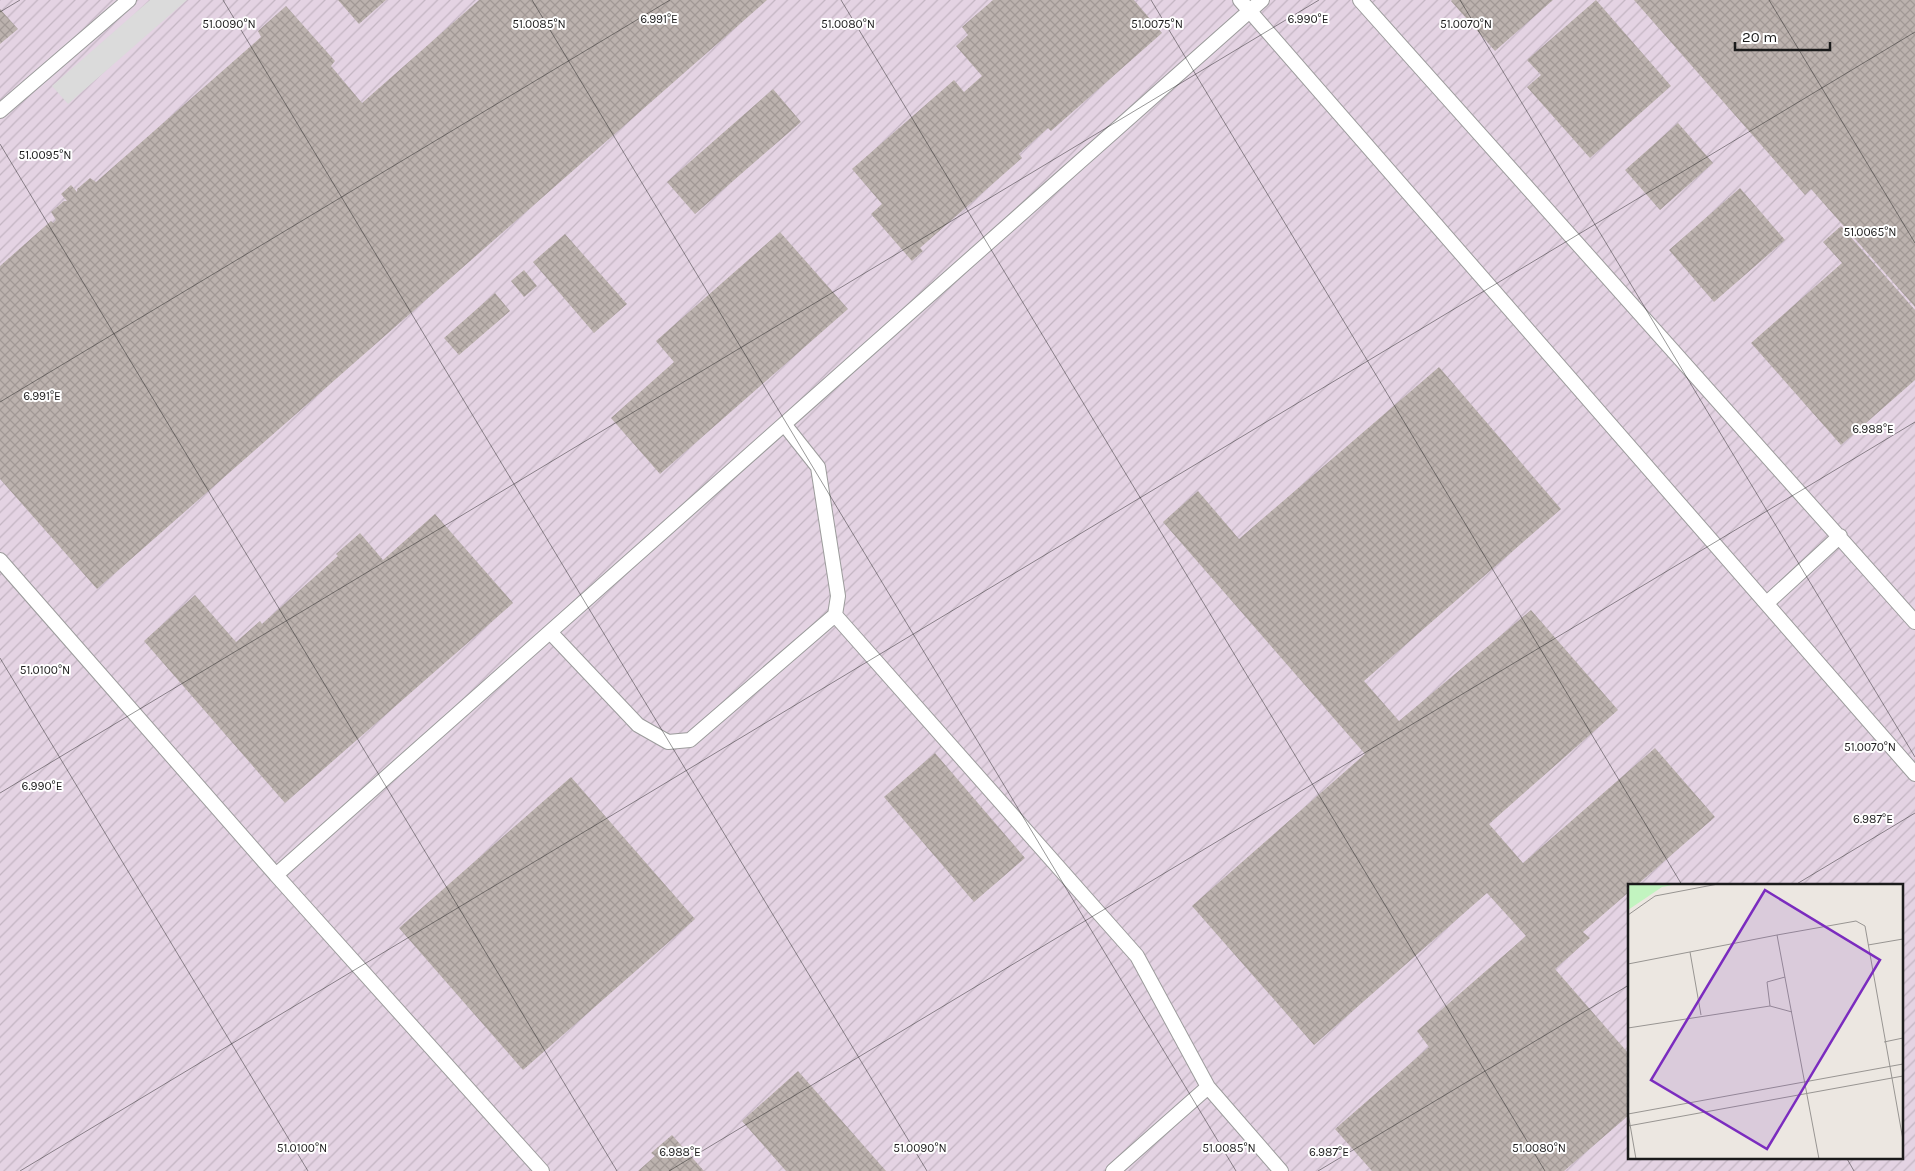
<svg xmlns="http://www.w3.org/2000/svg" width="1915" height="1171" font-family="Karla,sans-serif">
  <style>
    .industrial { fill: url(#industrial-furrows); fill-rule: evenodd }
    .parking { fill: #dbdbdb }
    .building { fill: url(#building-cross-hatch) }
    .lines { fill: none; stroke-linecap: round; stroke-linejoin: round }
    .lane-casing { stroke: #9c9c9c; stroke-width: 16 }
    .lane { stroke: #fff; stroke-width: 14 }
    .ticks { fill: none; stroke: #1b1b1b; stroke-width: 1; stroke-opacity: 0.45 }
    .inset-road { fill: none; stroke: #989592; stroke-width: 1 }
    .view { fill: #7b2cbf; fill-opacity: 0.15; stroke: #7b2cbf; stroke-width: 2.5 }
    .inset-edge { fill: none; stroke: #1b1b1b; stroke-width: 2.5 }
    .ticks-label { font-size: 12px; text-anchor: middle; fill: #1b1b1b; stroke: #fff; stroke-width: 4; stroke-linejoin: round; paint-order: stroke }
  </style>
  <defs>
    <pattern id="industrial-furrows" width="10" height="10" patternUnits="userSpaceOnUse" patternTransform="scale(1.25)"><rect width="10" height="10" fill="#e4d3e3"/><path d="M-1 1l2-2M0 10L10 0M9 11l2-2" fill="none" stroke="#c3b5c2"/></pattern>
    <pattern id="building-cross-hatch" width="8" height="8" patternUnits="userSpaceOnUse" patternTransform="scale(1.25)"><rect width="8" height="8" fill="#bcb2ae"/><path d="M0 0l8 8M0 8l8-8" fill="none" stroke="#a19895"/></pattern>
  </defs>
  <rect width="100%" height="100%" fill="#ece7e1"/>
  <path class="industrial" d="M 0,0 L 1915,0 L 1915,1171 L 0,1171 ZM 1629,885 L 1901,885 L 1901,1157 L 1629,1157 Z"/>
  <path class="parking" d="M 150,0 L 187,0 L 68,104 L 52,86 Z"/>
  <path class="building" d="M 338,0 L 386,0 L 359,24 Z
    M 479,0 L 767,0 L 97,589 L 0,479 L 0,266 L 51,221 L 53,223 L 56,220 L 51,212 L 64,201 L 67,201 L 61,194 L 71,185 L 77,192 L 77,189 L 90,178 L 96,182 L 261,37 L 258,31 L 286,6 L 335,61 L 331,66 L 362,103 Z
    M 993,0 L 1134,0 L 1162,33 L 1051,131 L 1048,128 L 1019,154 L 1022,158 L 920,248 L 923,251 L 912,261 L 871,214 L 882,204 L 852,169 L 954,80 L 964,92 L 982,76 L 956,46 L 968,35 L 962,27 Z
    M 1452,0 L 1553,0 L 1495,51 L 1451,1 Z
    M 1596,0 L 1671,86 L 1590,158 L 1527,87 L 1541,75 L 1527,60 Z
    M 1634,0 L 1915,0 L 1915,307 L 1811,189 L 1805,195 Z
    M 0,9 L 18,29 L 0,44 Z
    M 773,89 L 801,122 L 695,214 L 667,182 Z
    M 1678,123 L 1713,163 L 1660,210 L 1625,170 Z
    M 1740,188 L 1785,240 L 1714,302 L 1669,250 Z
    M 1841,226 L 1915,310 L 1915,380 L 1841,445 L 1751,343 L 1842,263 L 1823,242 Z
    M 780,232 L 848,309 L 660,474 L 611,418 L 674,362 L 656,341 Z
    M 565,234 L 627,304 L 594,333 L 533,262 Z
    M 524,270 L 537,286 L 524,297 L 511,281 Z
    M 495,293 L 510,311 L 459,355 L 444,338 Z
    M 1439,367 L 1561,509 L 1364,681 L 1399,721 L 1531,610 L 1618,710 L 1489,824 L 1523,863 L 1655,748 L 1715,817 L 1637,885 L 1629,885 L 1629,892 L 1583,932 L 1590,938 L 1555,969 L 1629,1054 L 1629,1115 L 1564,1171 L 1372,1171 L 1335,1129 L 1429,1047 L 1417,1031 L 1526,936 L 1487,893 L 1314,1045 L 1192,906 L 1365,754 L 1163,522 L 1198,491 L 1239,539 Z
    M 435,514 L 513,603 L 285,803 L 144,641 L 195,595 L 236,642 L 260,621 L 262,624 L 338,556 L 336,554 L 360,533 L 383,560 Z
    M 935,753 L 1025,858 L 974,902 L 884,797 Z
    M 571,777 L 695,919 L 523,1070 L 399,928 Z
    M 798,1071 L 886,1171 L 786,1171 L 742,1121 Z
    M 672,1135 L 704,1171 L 638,1171 L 655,1156 L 651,1153 Z"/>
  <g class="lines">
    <defs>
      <path id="lane" d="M 1240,0 L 1915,774
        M 1360,0 L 1915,622
        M 0,111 L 129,0
        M 0,560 L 276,875 L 1262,0
        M 1767,603 L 1840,536
        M 835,615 L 1137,956 L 1208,1087 L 1281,1171
        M 550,632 L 638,725 L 668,742 L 690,740 L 835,615 L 838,596 L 818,467 L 784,424
        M 276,875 L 542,1171
        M 1113,1171 L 1208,1087"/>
    </defs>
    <use href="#lane" class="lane-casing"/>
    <use href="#lane" class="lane"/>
  </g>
  <path class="ticks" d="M 223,0 L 927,1171M 532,0 L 1236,1171M 841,0 L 1545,1171M 1151,0 L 1682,885M 1460,0 L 1915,757M 1769,0 L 1915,243M 0,12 L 20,0M 0,144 L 617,1171M 0,402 L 670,0M 0,658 L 308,1171M 0,793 L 1319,0M 1795,885 L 1915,813M 1846,1157 L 1854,1171M 20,1171 L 1915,32M 669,1171 L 1915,422M 1318,1171 L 1629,985"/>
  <g transform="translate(1628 884)">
    <rect width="275" height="275" fill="#ece7e1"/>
    <path d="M 0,0 L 50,0 L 34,3 L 0,26 Z" fill="#c2f4c0"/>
    <path class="inset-road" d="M 0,31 L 27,12 L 90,0M 240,61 L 275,55M 62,68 L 73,131M 0,80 L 149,51M 157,93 L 139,98 L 142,122 L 164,128M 0,144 L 142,122M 256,158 L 275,154M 0,229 L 8,275M 0,230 L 275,180M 0,242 L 275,192M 191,275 L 149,51 L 228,37 L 237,42 L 275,256"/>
    <path class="view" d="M 137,6 L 252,76 L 139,265 L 23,196 Z"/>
    <rect width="275" height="275" class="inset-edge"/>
  </g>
  <g class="ticks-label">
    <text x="659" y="23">6.991°E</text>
    <text x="1308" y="23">6.990°E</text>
    <text x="539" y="28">51.0085°N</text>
    <text x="1157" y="28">51.0075°N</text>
    <text x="1466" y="28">51.0070°N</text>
    <text x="229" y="28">51.0090°N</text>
    <text x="848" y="28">51.0080°N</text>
    <text x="45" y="159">51.0095°N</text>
    <text x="1870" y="236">51.0065°N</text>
    <text x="42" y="400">6.991°E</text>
    <text x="1873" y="433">6.988°E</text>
    <text x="45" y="674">51.0100°N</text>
    <text x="1870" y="751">51.0070°N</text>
    <text x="42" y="790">6.990°E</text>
    <text x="1873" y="823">6.987°E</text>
    <text x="302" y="1152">51.0100°N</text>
    <text x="920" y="1152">51.0090°N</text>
    <text x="1229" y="1152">51.0085°N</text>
    <text x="1539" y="1152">51.0080°N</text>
    <text x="680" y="1156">6.988°E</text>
    <text x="1329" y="1156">6.987°E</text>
  </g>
  <path d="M1735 42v8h95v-8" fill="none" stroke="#1b1b1b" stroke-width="2.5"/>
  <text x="1742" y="42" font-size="15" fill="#1b1b1b" stroke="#ffffff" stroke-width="4" paint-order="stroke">20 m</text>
</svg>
